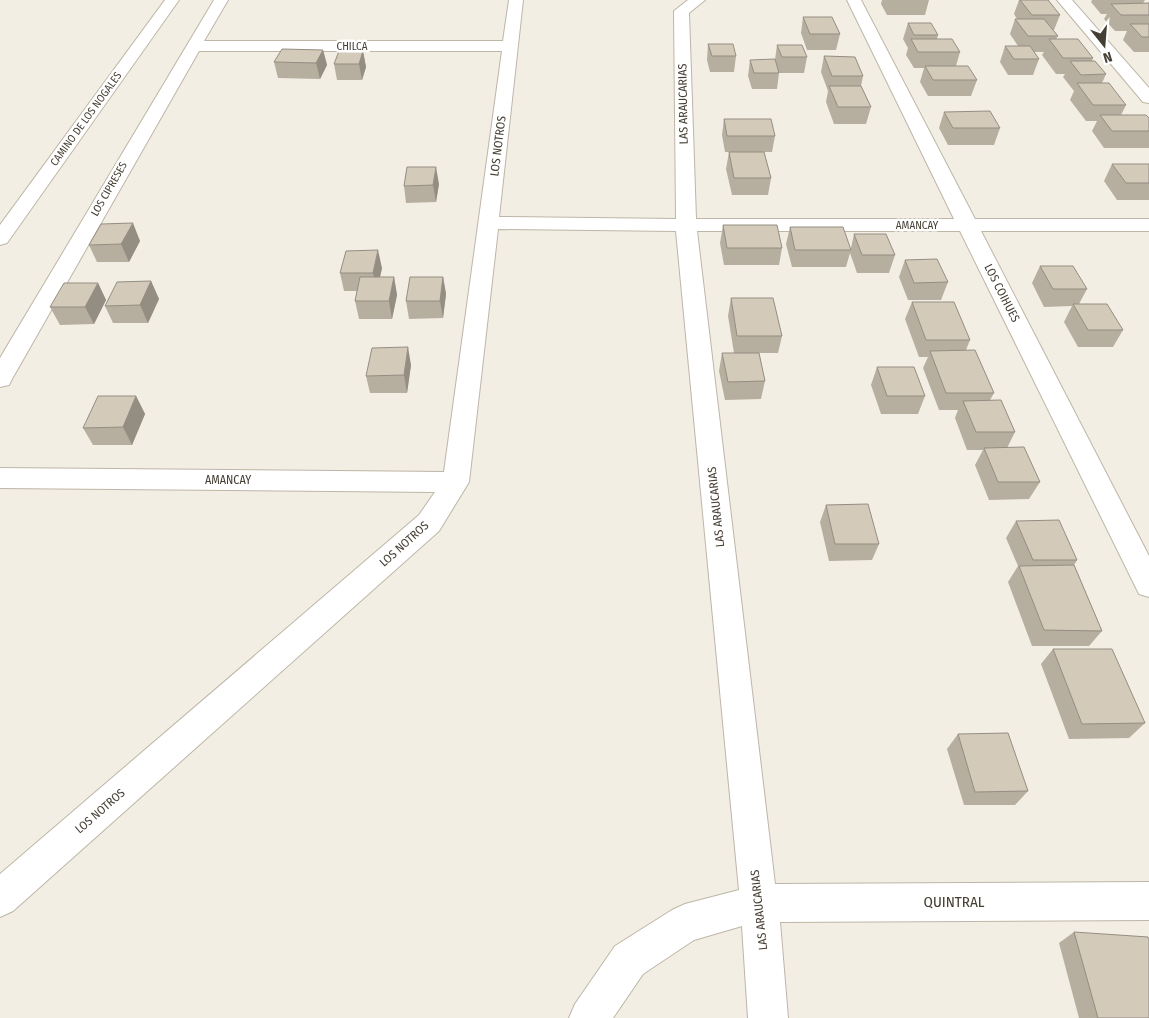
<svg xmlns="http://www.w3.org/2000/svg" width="1149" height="1018" font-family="'Fira Sans Condensed',sans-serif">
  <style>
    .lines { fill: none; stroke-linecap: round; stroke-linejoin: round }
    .minor-casing { stroke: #beb6a6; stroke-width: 2 }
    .minor { fill: #fff; fill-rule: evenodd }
    .wall { fill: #b6ae9f }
    .shaded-wall { fill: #948d82 }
    .building { fill: #d4cab9; stroke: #948d82 }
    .labels { text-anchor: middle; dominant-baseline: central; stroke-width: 5; stroke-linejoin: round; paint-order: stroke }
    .far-street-label { font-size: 11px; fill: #453e33; stroke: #fff }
    .street-label { font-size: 12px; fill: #453e33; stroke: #fff }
    .near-street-label { font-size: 15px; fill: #453e33; stroke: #fff }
  </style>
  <rect width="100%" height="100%" fill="#f2eee4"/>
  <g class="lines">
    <defs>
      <path id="minor" d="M 165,0 L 179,0 L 7,243 L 0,245 L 0,225 Z
        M 214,0 L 228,0 L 204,41 L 503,41 L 509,0 L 523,0 L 499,217 L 676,219 L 674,11 L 688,0 L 705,0 L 689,13 L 696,219 L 954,219 L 847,0 L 861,0 L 975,219 L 1149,219 L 1149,231 L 981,231 L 1149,556 L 1149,597 L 1139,594 L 960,231 L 697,231 L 775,884 L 1149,882 L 1149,920 L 780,922 L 788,1018 L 748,1018 L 742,926 L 694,940 L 643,974 L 613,1018 L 569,1018 L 575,1004 L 615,946 L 672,910 L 685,904 L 739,890 L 676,231 L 498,229 L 469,482 L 439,531 L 13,911 L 0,917 L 0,874 L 419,515 L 435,492 L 0,488 L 0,468 L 444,472 L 502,51 L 199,51 L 12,379 L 9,385 L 0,387 L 0,358 Z
        M 1057,0 L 1072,0 L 1149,88 L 1149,103 L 1143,102 Z"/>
    </defs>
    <use href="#minor" class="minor-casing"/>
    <use href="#minor" class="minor"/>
  </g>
  <path class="wall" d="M 882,0 L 929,0 L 925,15 L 887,15 L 881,4 Z
    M 1019,0 L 1048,0 L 1060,15 L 1054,30 L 1053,30 L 1058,36 L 1056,39 L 1093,58 L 1092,61 L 1106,74 L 1102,83 L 1126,105 L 1121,115 L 1149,118 L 1149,148 L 1104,148 L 1092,131 L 1097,121 L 1086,121 L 1070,100 L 1074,91 L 1063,77 L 1065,74 L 1056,74 L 1042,55 L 1044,52 L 1034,52 L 1039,59 L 1033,75 L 1008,75 L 1000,62 L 1005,46 L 1018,46 L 1010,34 L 1015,19 L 1017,19 L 1014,14 Z
    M 1092,0 L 1145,0 L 1143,3 L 1149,3 L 1149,52 L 1134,52 L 1123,40 L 1127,31 L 1115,31 L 1104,19 L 1107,14 L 1101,14 L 1091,2 Z
    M 803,17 L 840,34 L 836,50 L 807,50 L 801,33 Z
    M 908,23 L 938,35 L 937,39 L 960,52 L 956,66 L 977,80 L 971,96 L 928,96 L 920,82 L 924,68 L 914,68 L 906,55 L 908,48 L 903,39 Z
    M 708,44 L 736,56 L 734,72 L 710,72 L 707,60 Z
    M 777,45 L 807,57 L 804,73 L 779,73 L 777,89 L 752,89 L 748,76 L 750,60 L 775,60 Z
    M 323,50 L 327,65 L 320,79 L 278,78 L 274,62 Z
    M 363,51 L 366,67 L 362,80 L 337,80 L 334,64 Z
    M 824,56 L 863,76 L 861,86 L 871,107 L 866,124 L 834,124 L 826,102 L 828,91 L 821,72 Z
    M 944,112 L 1000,128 L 994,145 L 948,145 L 939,128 Z
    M 724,119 L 775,136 L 772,152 L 764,152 L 771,178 L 768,195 L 732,195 L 726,169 L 729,152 L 725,152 L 722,135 Z
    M 1112,164 L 1149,164 L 1149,200 L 1117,200 L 1104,181 Z
    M 439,184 L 436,202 L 406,203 L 404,186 Z
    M 723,225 L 782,248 L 779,265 L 724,265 L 720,243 Z
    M 790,227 L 851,248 L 854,234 L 895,255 L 889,273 L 857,273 L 850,253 L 846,267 L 792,267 L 786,244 Z
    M 140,241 L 129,262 L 97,262 L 89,245 Z
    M 905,260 L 948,282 L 941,300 L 908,300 L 899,277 Z
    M 1040,266 L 1087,289 L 1079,304 L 1123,330 L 1113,347 L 1078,347 L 1064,322 L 1072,306 L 1044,307 L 1032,283 Z
    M 382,268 L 380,277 L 394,277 L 397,295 L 392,319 L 359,319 L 355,301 L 357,291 L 344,291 L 340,273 Z
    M 443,277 L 446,294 L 443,318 L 409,319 L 406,301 Z
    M 151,281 L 159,299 L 148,323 L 113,323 L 105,306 Z
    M 98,283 L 106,300 L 94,324 L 60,325 L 50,307 Z
    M 731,298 L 782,336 L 778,353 L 759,353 L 765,381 L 761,399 L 725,400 L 719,371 L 722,353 L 734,353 L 728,316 Z
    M 912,302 L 970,340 L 966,350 L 994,393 L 990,400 L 1015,432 L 1007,448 L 1040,482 L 1029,499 L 989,500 L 975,465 L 983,450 L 967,450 L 955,418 L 958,410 L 939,410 L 923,368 L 928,357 L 919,357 L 905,319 Z
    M 411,365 L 407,393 L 370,393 L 366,376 Z
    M 877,367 L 925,396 L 918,414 L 881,414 L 871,385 Z
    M 136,396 L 145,414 L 132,445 L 93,445 L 83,428 Z
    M 826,505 L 879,544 L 872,560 L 829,561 L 820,522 Z
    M 1016,521 L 1077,560 L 1074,565 L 1102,631 L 1089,646 L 1032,646 L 1008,582 L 1018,566 L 1006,538 Z
    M 1053,649 L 1145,723 L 1129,738 L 1069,739 L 1041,664 Z
    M 958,734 L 1028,791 L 1015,805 L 964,805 L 947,749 Z
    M 1074,932 L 1149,1018 L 1079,1018 L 1059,943 Z"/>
  <path class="shaded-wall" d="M 323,50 L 327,65 L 320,79 L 316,63 Z
    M 363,51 L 366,67 L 362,80 L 359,64 Z
    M 436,167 L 439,184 L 436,202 L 433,185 Z
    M 133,223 L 140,241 L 129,262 L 121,244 Z
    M 378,250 L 382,268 L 377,290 L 373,273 Z
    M 394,277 L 397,295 L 392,319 L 389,301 Z
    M 443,277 L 446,294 L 443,318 L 440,301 Z
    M 151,281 L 159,299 L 148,323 L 140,305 Z
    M 98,283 L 106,300 L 94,324 L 85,307 Z
    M 408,347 L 411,365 L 407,393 L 404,375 Z
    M 136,396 L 145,414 L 132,445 L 123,427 Z"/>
  <path class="building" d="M 1020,0 L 1048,0 L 1060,15 L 1032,15 Z
    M 1149,3 L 1149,15 L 1121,15 L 1111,4 Z
    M 803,17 L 832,17 L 840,34 L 810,34 Z
    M 1015,19 L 1044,19 L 1058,36 L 1028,36 Z
    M 908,23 L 931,23 L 938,35 L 914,35 Z
    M 1130,24 L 1149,24 L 1149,37 L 1142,37 Z
    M 911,39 L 952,39 L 960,52 L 918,52 Z
    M 1049,39 L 1078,39 L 1093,58 L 1063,58 Z
    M 708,44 L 733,44 L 736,56 L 712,56 Z
    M 777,45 L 802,45 L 807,57 L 782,57 Z
    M 1005,46 L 1030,46 L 1039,59 L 1014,59 Z
    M 282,49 L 323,50 L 316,63 L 274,62 Z
    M 339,51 L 363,51 L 359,64 L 334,64 Z
    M 824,56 L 855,57 L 863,76 L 832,76 Z
    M 775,59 L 779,73 L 754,73 L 750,60 Z
    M 1070,61 L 1095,61 L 1106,74 L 1081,75 Z
    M 925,66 L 968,66 L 977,80 L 933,80 Z
    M 1077,83 L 1109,83 L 1126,105 L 1093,105 Z
    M 829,86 L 861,86 L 871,107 L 838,107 Z
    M 990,111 L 1000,128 L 953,128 L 944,112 Z
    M 1100,115 L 1146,115 L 1149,118 L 1149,131 L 1112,131 Z
    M 724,119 L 771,119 L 775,136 L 727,136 Z
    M 729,152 L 764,152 L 771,178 L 734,178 Z
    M 1112,164 L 1149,164 L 1149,183 L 1126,183 Z
    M 407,167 L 436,167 L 433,185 L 404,186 Z
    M 133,223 L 121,244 L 89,245 L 101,224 Z
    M 723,225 L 777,225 L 782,248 L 727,248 Z
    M 790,227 L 843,227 L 851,250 L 795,250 Z
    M 854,234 L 886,234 L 895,255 L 862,255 Z
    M 378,250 L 373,273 L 340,273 L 346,251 Z
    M 937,259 L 948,282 L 914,283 L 905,260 Z
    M 1040,266 L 1073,266 L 1087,289 L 1053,289 Z
    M 360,277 L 394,277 L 389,301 L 355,301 Z
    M 410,277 L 443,277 L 440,301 L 406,301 Z
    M 151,281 L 140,305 L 105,306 L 117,282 Z
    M 64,283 L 98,283 L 85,307 L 50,307 Z
    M 731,298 L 773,298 L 782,336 L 737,336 Z
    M 912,302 L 954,302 L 970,340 L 926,340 Z
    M 1073,304 L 1107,304 L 1123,330 L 1088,330 Z
    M 408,347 L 404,375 L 366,376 L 372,348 Z
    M 975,350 L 994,393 L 946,393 L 930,351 Z
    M 722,353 L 759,353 L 765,381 L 728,382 Z
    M 877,367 L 914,367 L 925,396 L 887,396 Z
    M 98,396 L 136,396 L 123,427 L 83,428 Z
    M 1001,400 L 1015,432 L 976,432 L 963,401 Z
    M 1024,447 L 1040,482 L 998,482 L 984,448 Z
    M 868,504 L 879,544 L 835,544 L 826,505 Z
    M 1059,520 L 1077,560 L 1033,560 L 1016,521 Z
    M 1074,565 L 1102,631 L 1044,630 L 1019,566 Z
    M 1053,649 L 1112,649 L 1145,723 L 1082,724 Z
    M 1008,733 L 1028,791 L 975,792 L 958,734 Z
    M 1074,932 L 1148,937 L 1149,939 L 1149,1018 L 1098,1018 Z"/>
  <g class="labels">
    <g class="far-street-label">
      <text x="352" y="46">CHILCA</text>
      <text transform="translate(86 119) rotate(-54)">CAMINO DE LOS NOGALES</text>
      <text transform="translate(109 189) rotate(-60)">LOS CIPRESES</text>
      <text x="917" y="225">AMANCAY</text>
    </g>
    <g class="street-label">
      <text transform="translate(683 104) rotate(-91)">LAS ARAUCARIAS</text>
      <text transform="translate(498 146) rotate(-83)">LOS NOTROS</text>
      <text transform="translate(1002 293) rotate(63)">LOS COIHUES</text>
      <text x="228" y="480">AMANCAY</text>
      <text transform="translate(716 507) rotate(-96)">LAS ARAUCARIAS</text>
      <text transform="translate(404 544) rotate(-42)">LOS NOTROS</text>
      <text transform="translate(100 811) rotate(-41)">LOS NOTROS</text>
      <text transform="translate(759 910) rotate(-96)">LAS ARAUCARIAS</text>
    </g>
    <g class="near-street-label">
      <text x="954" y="902">QUINTRAL</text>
    </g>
  </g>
  <g transform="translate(1104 45) rotate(163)" stroke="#ffffff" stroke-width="4" paint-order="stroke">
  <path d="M0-4L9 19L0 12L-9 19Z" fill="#453e33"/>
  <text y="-8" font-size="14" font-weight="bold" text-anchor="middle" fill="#453e33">N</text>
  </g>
</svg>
